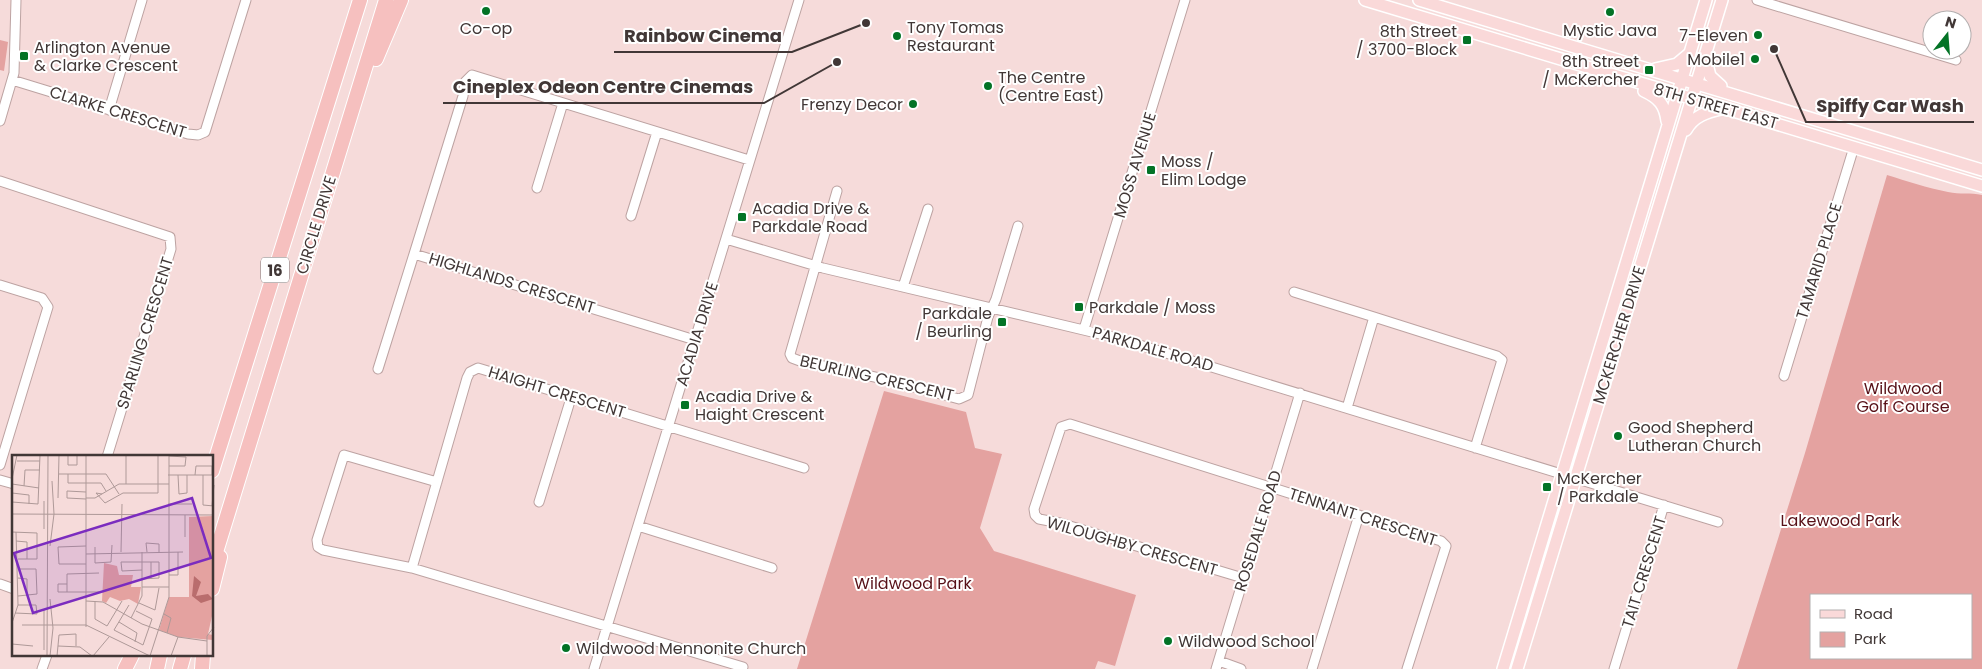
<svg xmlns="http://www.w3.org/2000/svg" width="1982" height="669" font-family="Poppins,sans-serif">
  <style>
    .green { fill: #e4a2a0; fill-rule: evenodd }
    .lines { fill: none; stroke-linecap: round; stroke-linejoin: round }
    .minor-casing { stroke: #bda3a2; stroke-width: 11 }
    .major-casing { stroke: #fff; stroke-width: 14 }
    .highway-casing { stroke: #fff; stroke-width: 16 }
    .minor { stroke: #fff; stroke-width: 9 }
    .major { stroke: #fad9d9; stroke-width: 11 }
    .highway { stroke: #f6c0bf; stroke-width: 14 }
    .poi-dot { fill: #037326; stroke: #fff; stroke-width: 2 }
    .labels { text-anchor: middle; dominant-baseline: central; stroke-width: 4; stroke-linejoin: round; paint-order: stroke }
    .shield { fill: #fff; stroke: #7a7372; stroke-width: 1 }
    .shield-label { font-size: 15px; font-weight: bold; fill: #413736 }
    .poi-label { font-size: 16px; fill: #413736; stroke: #fff; text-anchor: start }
    .street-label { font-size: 16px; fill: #413736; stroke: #fff }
    .park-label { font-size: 16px; fill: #571017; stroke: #fff }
    .inset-road { fill: none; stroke: #ae9998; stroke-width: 1 }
    .view { fill: #7b2cbf; fill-opacity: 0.15; stroke: #7b2cbf; stroke-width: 2.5 }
    .inset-edge { fill: none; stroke: #413736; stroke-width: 2.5 }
    .leader { fill: none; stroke: #413736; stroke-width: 2 }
    .callout-dot { fill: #413736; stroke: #fff; stroke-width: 2 }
    .callout-label { font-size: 18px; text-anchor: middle; font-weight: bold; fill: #413736; stroke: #fff; stroke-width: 4; stroke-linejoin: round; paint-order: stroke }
  </style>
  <rect width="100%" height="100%" fill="#f6dbda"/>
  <path class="green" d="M 0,40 L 8,42 L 4,71 L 0,70 Z
    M 1887,175 C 1907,181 1927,188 1948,192 C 1960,195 1970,192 1982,195 L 1982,669 L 1737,669 L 1805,453 ZM 1971,595 L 1971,658 L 1811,658 L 1811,595 Z
    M 884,391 L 966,412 L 975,448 L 1002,454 L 980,528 L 994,551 L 1136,595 L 1115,666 L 1098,661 L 1095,669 L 797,669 Z"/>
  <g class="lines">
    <defs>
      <path id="minor" d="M 1757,0 L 1956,60
        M 12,80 L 188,134 L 198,135 L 205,132 L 246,0
        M 109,110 L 142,0
        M 0,121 L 14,73 L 16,0
        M 0,181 L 170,237 L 171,249 L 107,457
        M 537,188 L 563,103
        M 837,191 L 790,354 L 792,358 L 800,361 L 884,379 L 959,399 L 968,395 L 988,317 L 996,299 L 1018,226
        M 631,216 L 657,132
        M 726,239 L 823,268 L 1117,338 L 1718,522
        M 0,285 L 42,298 L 48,307 L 0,465
        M 903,287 L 928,209
        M 1294,292 L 1374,317
        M 1084,329 L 1185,0
        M 695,340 L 414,254 L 463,96 L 465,82 L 472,75 L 749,160
        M 378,369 L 414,254
        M 1784,376 L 1854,147
        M 1347,408 L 1374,317 L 1497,356 L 1502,360 L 1475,448
        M 0,480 L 14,484
        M 539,502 L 571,398
        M 638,526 L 772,568
        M 412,568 L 323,550 L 318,547 L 317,540 L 344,455 L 437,482
        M 1243,578 L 1060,523 L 1039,519 L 1035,515 L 1034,509 L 1061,427 L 1070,424 L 1441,541 L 1446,546 L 1407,669
        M 0,584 L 14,589
        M 1219,661 L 1241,669
        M 743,667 L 412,568 L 467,378 L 470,372 L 478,368 L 804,468
        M 42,669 L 47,655
        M 594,669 L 799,0
        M 1216,669 L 1300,393
        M 1312,669 L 1359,515
        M 1614,669 L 1664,505"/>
      <path id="major" d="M 1365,0 L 1982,186
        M 1419,0 L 1982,170
        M 1705,56 L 1710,76 L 1721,86
        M 1655,69 L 1677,64 L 1689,54
        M 1644,91 C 1659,98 1665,105 1667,121
        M 1686,130 C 1694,115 1708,112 1724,108
        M 1503,669 L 1706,0
        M 1517,669 L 1722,0"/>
      <path id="highway" d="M 376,59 L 401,0
        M 212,471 L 360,0
        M 212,565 L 386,0
        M 212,589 L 220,557
        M 125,669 L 132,655
        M 157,669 L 160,655
        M 180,669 L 184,655
        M 202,669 L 203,655"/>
    </defs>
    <use href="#minor" class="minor-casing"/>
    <use href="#major" class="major-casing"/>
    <use href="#highway" class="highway-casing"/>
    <use href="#minor" class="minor"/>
    <use href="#major" class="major"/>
    <use href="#highway" class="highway"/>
  </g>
  <g class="poi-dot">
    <circle cx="486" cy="11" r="5"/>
    <circle cx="1610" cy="12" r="5"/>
    <circle cx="1758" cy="35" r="5"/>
    <circle cx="897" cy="36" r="5"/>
    <rect x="1462" y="35" width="10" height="10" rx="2.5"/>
    <rect x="19" y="51" width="10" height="10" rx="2.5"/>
    <circle cx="1755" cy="59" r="5"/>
    <rect x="1644" y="65" width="10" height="10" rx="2.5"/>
    <circle cx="988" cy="86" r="5"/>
    <circle cx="913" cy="104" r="5"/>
    <rect x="1146" y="165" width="10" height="10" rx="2.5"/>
    <rect x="737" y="212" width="10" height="10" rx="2.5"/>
    <rect x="1074" y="302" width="10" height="10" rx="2.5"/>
    <rect x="997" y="317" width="10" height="10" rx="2.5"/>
    <rect x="680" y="400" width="10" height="10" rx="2.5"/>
    <circle cx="1618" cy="436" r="5"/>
    <rect x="1542" y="482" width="10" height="10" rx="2.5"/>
    <circle cx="1168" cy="641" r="5"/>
    <circle cx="566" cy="648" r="5"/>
  </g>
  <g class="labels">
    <rect class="shield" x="261" y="257.5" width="28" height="25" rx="4"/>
    <g class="shield-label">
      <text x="275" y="270">16</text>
    </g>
    <g class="poi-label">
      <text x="907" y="27">Tony Tomas<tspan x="907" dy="18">Restaurant</tspan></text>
      <text x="486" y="28" text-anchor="middle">Co-op</text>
      <text x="1610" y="30" text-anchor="middle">Mystic Java</text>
      <text x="1457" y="31" text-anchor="end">8th Street<tspan x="1457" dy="18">/ 3700-Block</tspan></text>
      <text x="1748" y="35" text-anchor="end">7-Eleven</text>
      <text x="34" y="47">Arlington Avenue<tspan x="34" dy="18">&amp; Clarke Crescent</tspan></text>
      <text x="1745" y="59" text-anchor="end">Mobile1</text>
      <text x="1639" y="61" text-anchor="end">8th Street<tspan x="1639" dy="18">/ McKercher</tspan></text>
      <text x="998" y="77">The Centre<tspan x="998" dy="18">(Centre East)</tspan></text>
      <text x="903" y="104" text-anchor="end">Frenzy Decor</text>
      <text x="1161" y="161">Moss /<tspan x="1161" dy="18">Elim Lodge</tspan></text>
      <text x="752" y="208">Acadia Drive &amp;<tspan x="752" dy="18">Parkdale Road</tspan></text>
      <text x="1089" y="307">Parkdale / Moss</text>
      <text x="992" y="313" text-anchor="end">Parkdale<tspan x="992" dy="18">/ Beurling</tspan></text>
      <text x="695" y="396">Acadia Drive &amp;<tspan x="695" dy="18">Haight Crescent</tspan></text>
      <text x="1628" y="427">Good Shepherd<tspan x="1628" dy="18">Lutheran Church</tspan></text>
      <text x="1557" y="478">McKercher<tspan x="1557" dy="18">/ Parkdale</tspan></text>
      <text x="1178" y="641">Wildwood School</text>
      <text x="576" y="648">Wildwood Mennonite Church</text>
    </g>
    <g class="street-label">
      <text transform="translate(1716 106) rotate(16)">8TH STREET EAST</text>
      <text transform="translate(118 112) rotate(17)">CLARKE CRESCENT</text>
      <text transform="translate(1135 165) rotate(-73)">MOSS AVENUE</text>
      <text transform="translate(316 225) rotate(-73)">CIRCLE DRIVE</text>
      <text transform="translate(1819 261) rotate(-73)">TAMARID PLACE</text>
      <text transform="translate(512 283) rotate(17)">HIGHLANDS CRESCENT</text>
      <text transform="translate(145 333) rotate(-73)">SPARLING CRESCENT</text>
      <text transform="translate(697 334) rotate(-73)">ACADIA DRIVE</text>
      <text transform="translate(1619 335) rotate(-73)">MCKERCHER DRIVE</text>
      <text transform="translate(1153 349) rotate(16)">PARKDALE ROAD</text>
      <text transform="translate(877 378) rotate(13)">BEURLING CRESCENT</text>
      <text transform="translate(557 392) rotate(17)">HAIGHT CRESCENT</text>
      <text transform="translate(1363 517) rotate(18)">TENNANT CRESCENT</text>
      <text transform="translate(1258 531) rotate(-73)">ROSEDALE ROAD</text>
      <text transform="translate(1132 546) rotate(16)">WILOUGHBY CRESCENT</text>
      <text transform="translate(1644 572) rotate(-73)">TAIT CRESCENT</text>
    </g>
    <g class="park-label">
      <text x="1903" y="388">Wildwood<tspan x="1903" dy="18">Golf Course</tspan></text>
      <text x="1840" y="520">Lakewood Park</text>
      <text x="913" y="583">Wildwood Park</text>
    </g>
  </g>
  <g transform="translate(12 455)">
    <rect width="201" height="201" fill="#f6dbda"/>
    <path d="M 201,61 L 202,152 L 196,179 L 201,180 L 201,185 L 166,182 L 147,175 L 157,142 L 177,142 L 177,62 ZM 92,108 L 105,111 L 107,120 L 121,120 L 119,132 L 129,132 L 126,149 L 117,144 L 108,146 L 98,142 L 94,148 L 90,146 Z" fill="#e4a2a0"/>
    <path d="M 182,121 L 189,127 L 184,141 L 196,139 L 201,144 L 189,148 L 180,141 Z" fill="#b96d6d"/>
    <path class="inset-road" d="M 56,0 L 56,10 L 65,10 L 65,0M 114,0 L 114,29M 157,1 L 174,2 L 173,11 L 157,11M 5,6 L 28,6M 47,19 L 94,19 L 107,39M 56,19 L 56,28 L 89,28 L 94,36M 156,20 L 202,20M 166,20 L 167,39 L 175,38 L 175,20M 183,20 L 184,11 L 200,11 L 200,20M 191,20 L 191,50 L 202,51M 0,24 L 5,0M 0,29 L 27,33M 12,31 L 13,15 L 28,15M 74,37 L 55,36 L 55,43 L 74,44M 0,38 L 17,40 L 17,49M 90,39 L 84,38 L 93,48 L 111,38 L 146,38 L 146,0M 46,43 L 47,0M 74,43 L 83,43 L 107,29 L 157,29M 0,47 L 26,49 L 28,0M 156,49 L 180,49M 200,51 L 202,30M 0,59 L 202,60M 173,60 L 173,82M 32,74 L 32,46M 0,77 L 25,78 L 25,104 L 6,104M 4,86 L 15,87 L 15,104M 38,91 L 42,59 L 40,26M 74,91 L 46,92 L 47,109 L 74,109M 83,92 L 83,108 L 99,107 L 100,90M 109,97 L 110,49M 135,97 L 134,88 L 147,89 L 147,97M 74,99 L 171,97M 130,115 L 110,116 L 109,107 L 147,107 L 147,123 L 130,124M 157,120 L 166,120 L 166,97M 6,123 L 15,124 L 15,141M 139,124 L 139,107M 55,129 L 46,129 L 46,137 L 55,137M 130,132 L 157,132M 87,137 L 55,137 L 55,119 L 87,118M 6,141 L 25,139 L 24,114 L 6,114M 38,144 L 41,173 L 38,201M 74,146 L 91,147 L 130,169 L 166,182 L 195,186M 83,146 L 83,164 L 95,171 L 110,146M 127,148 L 143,155 L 147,133M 117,150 L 102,175 L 131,190 L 140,164 L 124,156M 3,158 L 25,159 L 24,150 L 6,150M 152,159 L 159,163 L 155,178M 119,163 L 130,141 L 130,97M 107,167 L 125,178 L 123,187M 0,168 L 6,150 L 4,77M 10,170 L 74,170 L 138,201 L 157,142 L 157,0M 74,172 L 74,0M 0,189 L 21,191M 46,191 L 68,192 L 80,201M 32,195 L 32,154M 35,201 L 36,0M 45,201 L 47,180 L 64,179 L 64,191M 81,201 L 97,182M 94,201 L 110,201M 159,201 L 166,182M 195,201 L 195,181 L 202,172"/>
    <path class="view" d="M 180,43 L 199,103 L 21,158 L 2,98 Z"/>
    <rect width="201" height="201" class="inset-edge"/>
  </g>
  <path class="leader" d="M866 23L792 52H614M837 62L764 103H443M1774 49L1806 122H1974"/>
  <g class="callout-dot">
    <circle cx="866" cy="23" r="5"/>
    <circle cx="837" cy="62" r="5"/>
    <circle cx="1774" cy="49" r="5"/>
  </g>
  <g class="callout-label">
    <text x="703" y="42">Rainbow Cinema</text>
    <text x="603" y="93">Cineplex Odeon Centre Cinemas</text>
    <text x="1890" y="112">Spiffy Car Wash</text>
  </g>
  <rect x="1810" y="594" width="162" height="65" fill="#ffffff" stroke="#b3afaf"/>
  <rect x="1820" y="610" width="25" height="8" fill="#fad9d9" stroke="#b3afaf"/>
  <text x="1854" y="619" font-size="15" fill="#413736">Road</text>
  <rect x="1820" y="632" width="25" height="15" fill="#e4a2a0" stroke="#b3afaf"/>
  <text x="1854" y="644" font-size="15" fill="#413736">Park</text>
  <g transform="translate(1947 35) rotate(17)"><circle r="24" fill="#ffffff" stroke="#b3afaf"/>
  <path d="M0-4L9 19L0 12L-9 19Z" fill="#037326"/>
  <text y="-8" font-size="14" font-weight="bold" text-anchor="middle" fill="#413736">N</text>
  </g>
</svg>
